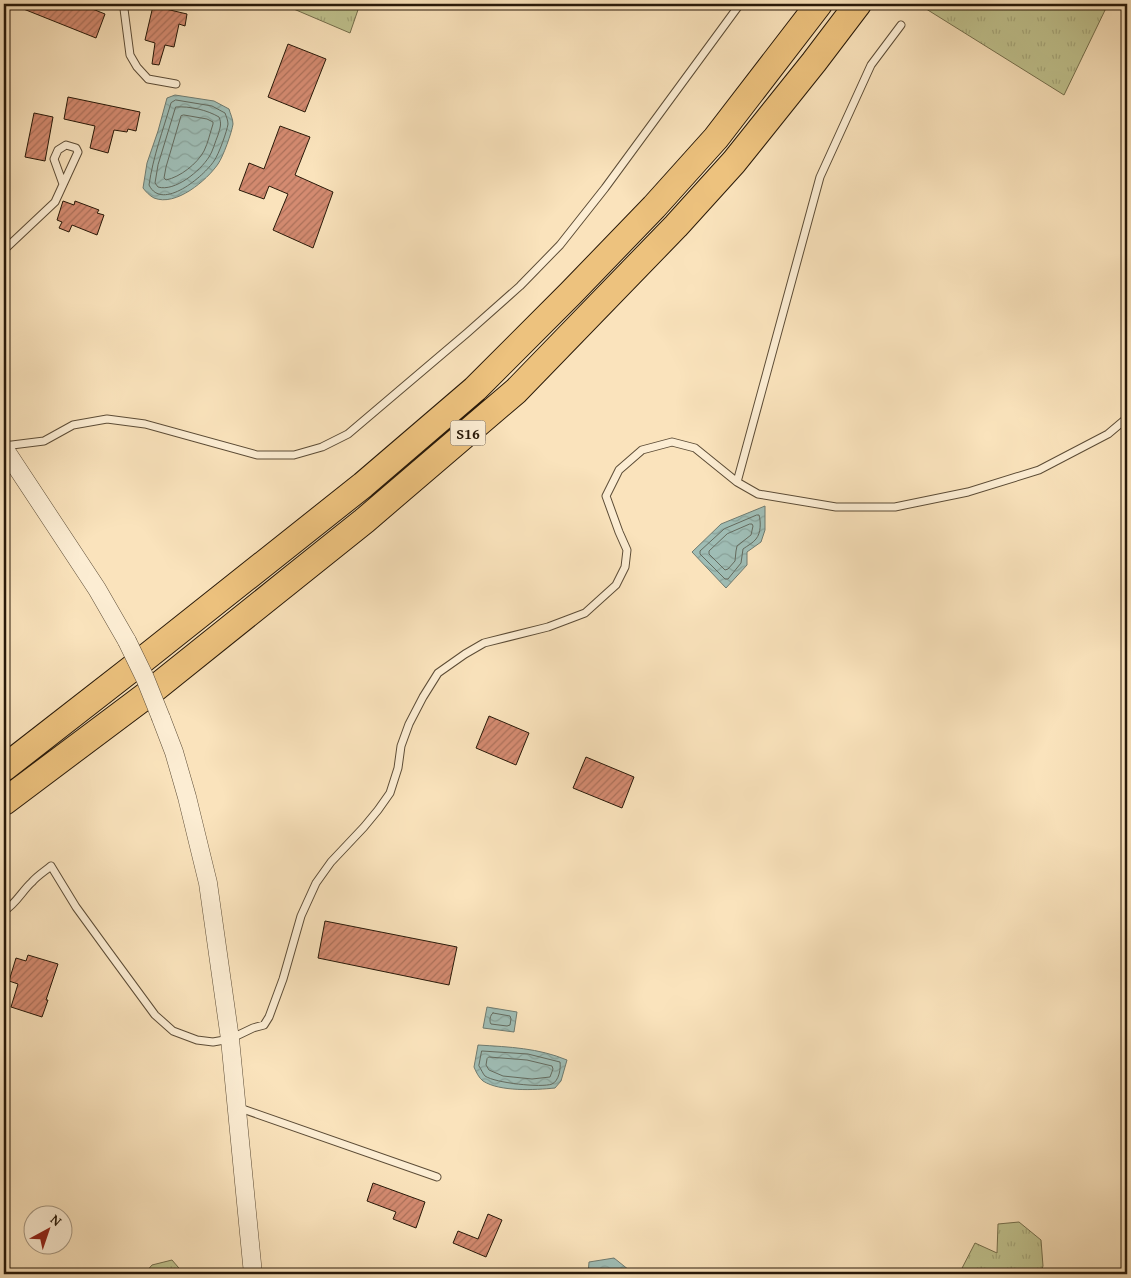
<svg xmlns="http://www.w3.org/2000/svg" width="1131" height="1278" font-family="'Gentium Book Plus',serif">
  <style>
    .grass { fill: url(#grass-tufts); stroke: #746e4c }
    .water { fill: url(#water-waves); stroke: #6f7b70 }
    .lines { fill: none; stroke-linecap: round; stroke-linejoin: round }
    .shore { stroke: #646b5f; stroke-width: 1 }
    .building { fill: url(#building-hatch); stroke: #281909 }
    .service-casing { stroke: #5c4c36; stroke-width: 9 }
    .tertiary-casing { stroke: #5c4c36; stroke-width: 19 }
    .motorway-casing { stroke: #281909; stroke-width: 28 }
    .service { stroke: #fcedd3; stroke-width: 7 }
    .tertiary { stroke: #fcedd3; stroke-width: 18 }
    .motorway { stroke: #edc27e; stroke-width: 26 }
    .tertiary-bridge-casing { stroke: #5c4c36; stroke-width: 19; stroke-linecap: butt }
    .tertiary-bridge { stroke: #fcedd3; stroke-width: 18 }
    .labels { text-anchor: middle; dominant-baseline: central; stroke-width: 4.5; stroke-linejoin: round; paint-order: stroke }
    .shield { fill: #fcedd3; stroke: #685946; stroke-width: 1 }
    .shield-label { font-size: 15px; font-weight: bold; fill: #281909 }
  </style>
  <defs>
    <pattern id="grass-tufts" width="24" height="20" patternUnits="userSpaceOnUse" patternTransform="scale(1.25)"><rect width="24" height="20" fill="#c0c38f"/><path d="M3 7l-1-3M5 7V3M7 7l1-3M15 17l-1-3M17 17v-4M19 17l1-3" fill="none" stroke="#a5a77a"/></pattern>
    <pattern id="water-waves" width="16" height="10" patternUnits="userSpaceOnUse" patternTransform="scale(1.25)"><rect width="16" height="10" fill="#9fbdb5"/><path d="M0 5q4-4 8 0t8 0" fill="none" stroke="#89a29a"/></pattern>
    <pattern id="building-hatch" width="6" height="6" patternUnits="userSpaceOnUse" patternTransform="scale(1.25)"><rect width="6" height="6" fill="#d48b71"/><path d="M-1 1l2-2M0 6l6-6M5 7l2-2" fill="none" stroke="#ac715b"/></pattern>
  </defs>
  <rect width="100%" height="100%" fill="#fae3bc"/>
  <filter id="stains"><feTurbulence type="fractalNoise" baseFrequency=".004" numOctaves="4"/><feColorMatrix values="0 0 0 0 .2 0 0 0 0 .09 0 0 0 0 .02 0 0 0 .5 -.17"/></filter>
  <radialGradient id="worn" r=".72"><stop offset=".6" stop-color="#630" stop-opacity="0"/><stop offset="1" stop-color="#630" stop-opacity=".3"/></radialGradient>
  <path class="grass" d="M 290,4 L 360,4 L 350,33 L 289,7 Z
    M 925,4 L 1108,4 L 1064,95 L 923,7 Z
    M 1019,1222 L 1041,1240 L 1043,1266 L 1040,1274 L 959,1274 L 975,1243 L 997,1253 L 998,1224 Z
    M 172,1260 L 184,1274 L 144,1274 L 152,1265 Z"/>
  <path class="water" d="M 175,95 L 214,101 L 229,109 C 230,113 233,119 233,124 C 232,132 223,157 218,164 C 207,180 176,207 154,198 C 150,196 146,192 143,188 L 147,163 L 158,131 L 167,98 Z
    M 765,506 L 765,530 L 761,542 L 747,552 L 747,565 L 726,588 L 692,552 L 721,524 Z
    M 487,1007 L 517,1012 L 514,1032 L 483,1028 Z
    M 478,1045 C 510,1047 538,1048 567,1060 L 561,1081 L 555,1088 C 535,1090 500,1092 483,1081 C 479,1078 476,1072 474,1067 Z
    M 614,1258 L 634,1274 L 588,1274 L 589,1262 Z"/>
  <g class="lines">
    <path class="shore" d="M 176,100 L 212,106 L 225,113 C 226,116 228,120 228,124 C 227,131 219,154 214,161 C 204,176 162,212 149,185 C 153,157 163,130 171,103 Z
      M 176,107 C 190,106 207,110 219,117 C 222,124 220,128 218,135 C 215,142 213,151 209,157 C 200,171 175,192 158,187 L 155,183 L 158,165 Z
      M 184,115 L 207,119 L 213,122 L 213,124 C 210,133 208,143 204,151 C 197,164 180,177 166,180 L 164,178 L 166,167 L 181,116 Z
      M 757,515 L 759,515 C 761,522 761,533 756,539 C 753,543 747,546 743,549 L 741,563 L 728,579 L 725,579 L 700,554 L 700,551 L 724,529 Z
      M 750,524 L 752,524 L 753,526 L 751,535 L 737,546 L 736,551 L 735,561 L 728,569 L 725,570 L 709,554 L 709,551 L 727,534 Z
      M 493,1013 L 510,1016 L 511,1019 L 510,1025 L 507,1026 L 491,1024 C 489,1021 490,1015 493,1013 Z
      M 482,1051 L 528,1054 L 560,1062 C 561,1068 559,1081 552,1084 C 542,1088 495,1083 485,1076 C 483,1074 481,1069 479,1066 Z
      M 489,1057 L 527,1060 L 552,1066 L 553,1069 L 550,1077 L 532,1079 L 503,1076 L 489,1070 L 486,1065 L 487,1059 Z"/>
  </g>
  <path class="building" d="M 11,4 L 80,4 L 105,14 L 96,38 Z
    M 153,6 L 187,14 L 185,26 L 179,24 L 174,47 L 165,45 L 159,65 L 152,64 L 155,43 L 145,40 Z
    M 288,44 L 326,59 L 305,112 L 268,97 Z
    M 68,97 L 140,112 L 136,131 L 128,129 L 127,132 L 114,130 L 108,153 L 90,148 L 95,126 L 64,119 Z
    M 34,113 L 53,117 L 45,161 L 25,157 Z
    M 280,126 L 310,137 L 295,175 L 333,192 L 313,248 L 273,230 L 288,194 L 269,186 L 264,199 L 239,190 L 249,163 L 264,169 Z
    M 63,201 L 74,205 L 75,201 L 99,210 L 97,213 L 104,215 L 97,235 L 72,225 L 69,232 L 59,228 L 62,222 L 57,220 Z
    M 489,716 L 529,733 L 516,765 L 476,748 Z
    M 586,757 L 634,777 L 622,808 L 573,788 Z
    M 325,921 L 457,947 L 449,985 L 318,958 Z
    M 28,955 L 58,964 L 46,1000 L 48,1000 L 42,1017 L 11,1007 L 18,984 L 9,981 L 16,958 L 26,961 Z
    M 373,1183 L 425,1202 L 416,1228 L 393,1219 L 396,1212 L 367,1201 Z
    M 488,1214 L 502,1220 L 486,1257 L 453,1243 L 458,1231 L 478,1239 Z"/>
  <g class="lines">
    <defs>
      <path id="service" d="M 122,4 L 124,9 L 130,55 L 137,67 L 148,79 L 176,84
        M 4,250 L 55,202 L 78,152 L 76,148 L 66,145 L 58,150 L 54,159 L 63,184
        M 4,446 L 44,441 L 73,425 L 107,419 L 145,424 L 257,455 L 294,455 L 322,447 L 348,434 L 467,333 L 520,286 L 560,245 L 605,188 L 740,4
        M 737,482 L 820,177 L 871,65 L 901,25
        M 4,911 C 16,904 22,891 32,882 C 37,876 45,871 51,866 L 76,907 L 108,951 L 155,1015 L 173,1031 L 197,1040 L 213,1042 L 230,1039 L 253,1028 L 264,1025 L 269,1017 L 283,979 L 301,916 L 316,883 L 331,862 L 364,827 L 378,810 L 390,793 L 398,768 L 401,746 L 409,724 L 423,697 L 438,673 L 465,654 L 484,643 L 548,627 L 585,613 L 616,585 L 625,567 L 627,550 L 619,532 L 606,496 L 619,470 L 642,450 L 672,442 L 695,448 L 737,482 L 758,494 L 836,507 L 895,507 L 968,492 L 1039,470 L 1108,434 L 1127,418
        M 237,1107 L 437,1177"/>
      <path id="tertiary" d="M 4,448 L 97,589 L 127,641
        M 161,718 L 174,752 L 187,797 L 208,883 L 230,1039 L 253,1274"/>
      <path id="motorway" d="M 4,768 L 135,666 L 363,485 L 475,389 L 571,293 L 654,207 L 716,138 L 819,4
        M 4,802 L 148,694 L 294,577 L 364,521 L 516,391 L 676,226 L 734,162 L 814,62 L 858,4"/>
    </defs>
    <use href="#service" class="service-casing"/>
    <use href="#tertiary" class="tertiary-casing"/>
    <use href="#motorway" class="motorway-casing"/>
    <use href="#service" class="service"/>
    <use href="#tertiary" class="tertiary"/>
    <use href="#motorway" class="motorway"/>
    <defs>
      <path id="tertiary-bridge" d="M 127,641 L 145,678 L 161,718"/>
    </defs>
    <use href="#tertiary-bridge" class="tertiary-bridge-casing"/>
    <use href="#tertiary-bridge" class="tertiary-bridge"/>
  </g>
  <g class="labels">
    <rect class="shield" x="450.5" y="420.5" width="35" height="25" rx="4"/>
    <g class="shield-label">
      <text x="468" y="433">S16</text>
    </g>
  </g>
  <rect width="1131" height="1278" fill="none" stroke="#fae3bc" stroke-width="20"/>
  <rect x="5" y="5" width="1121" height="1268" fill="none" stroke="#281909" stroke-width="2.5"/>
  <rect x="10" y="10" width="1111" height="1258" fill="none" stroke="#281909"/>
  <g transform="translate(48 1230) rotate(40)"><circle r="24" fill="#fcedd3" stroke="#a79882"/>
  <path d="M0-4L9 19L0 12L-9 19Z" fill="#8f2418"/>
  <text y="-8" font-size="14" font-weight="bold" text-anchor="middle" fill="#281909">N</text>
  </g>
  <rect width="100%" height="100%" filter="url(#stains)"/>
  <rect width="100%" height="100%" fill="url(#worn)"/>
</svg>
